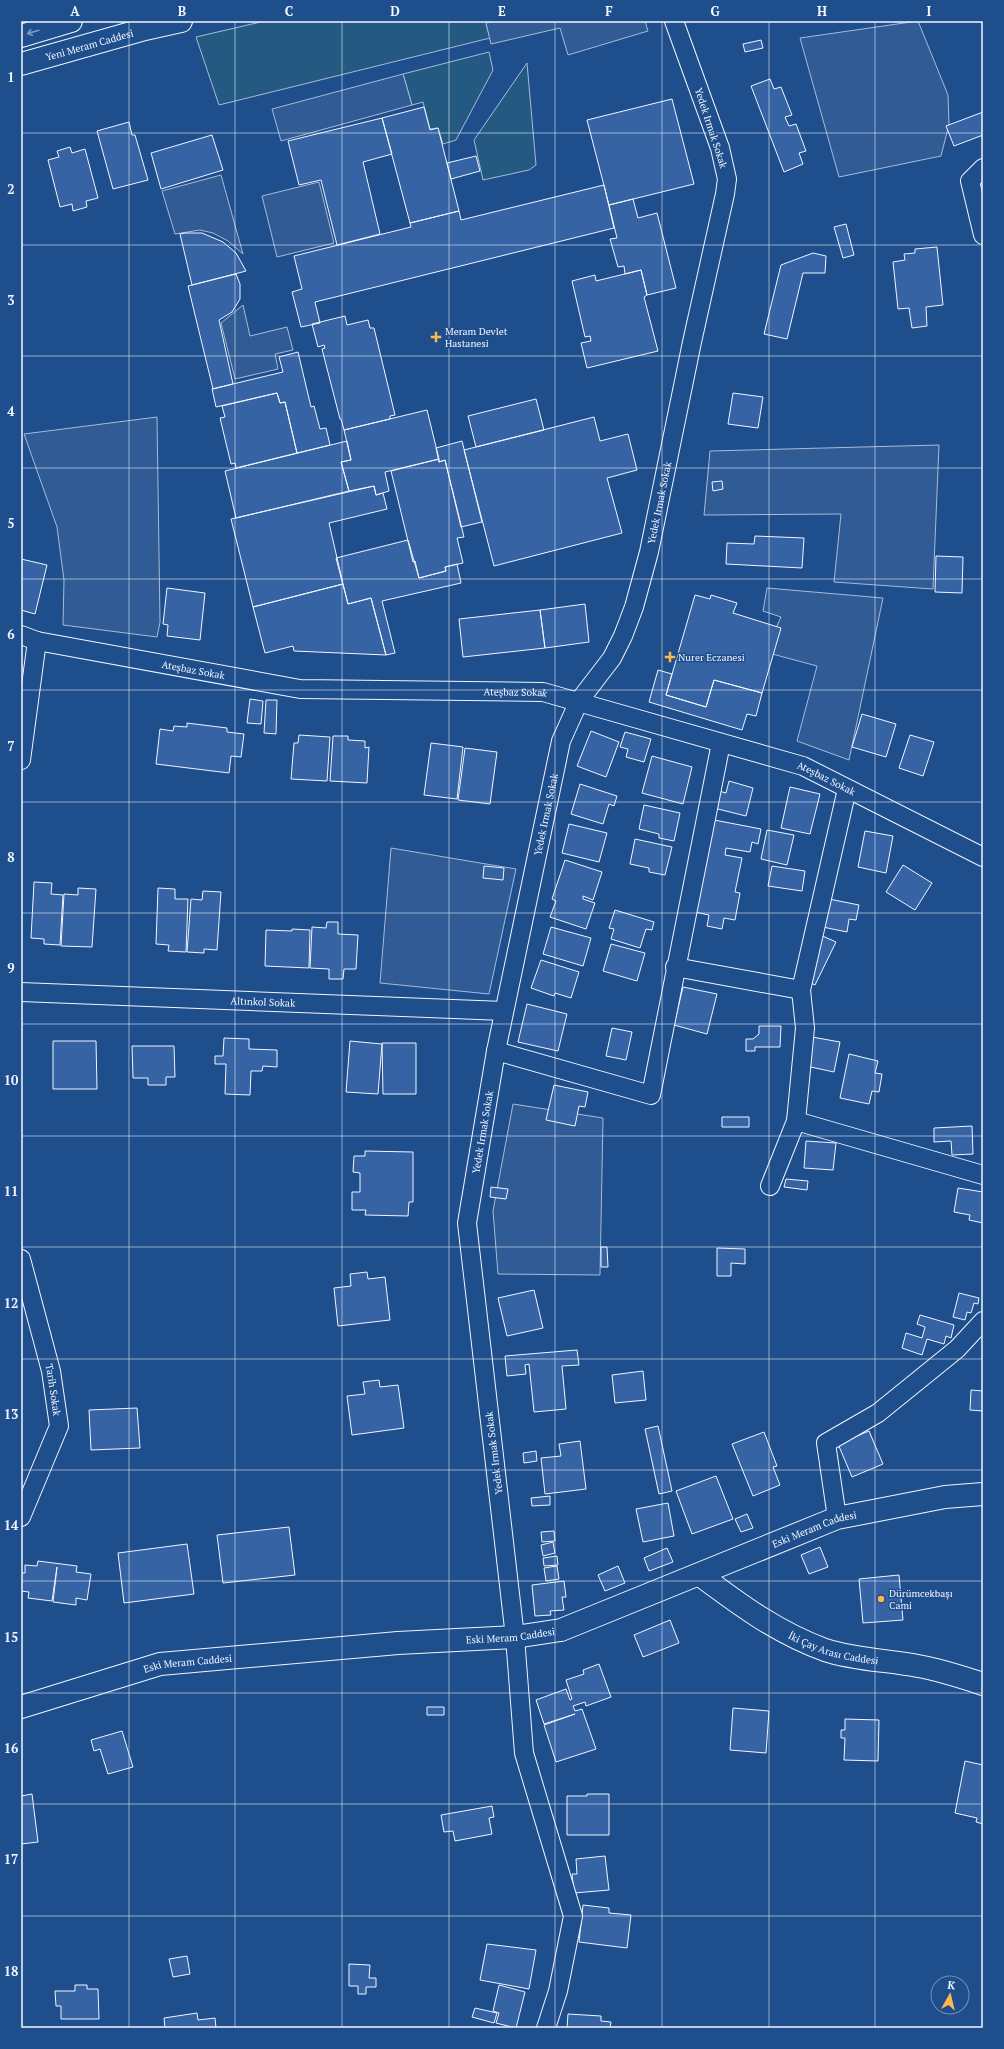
<svg xmlns="http://www.w3.org/2000/svg" width="1004" height="2049" font-family="'PT Serif',serif">
  <style>
    .green { fill: #245a82; stroke: #a8bbd7 }
    .parking { fill: #305b95; stroke: #a8bbd7 }
    .building { fill: #3563a3; stroke: #f2f6ff }
    .lines { fill: none; stroke-linecap: round; stroke-linejoin: round }
    .minor-casing { stroke: #f2f6ff; stroke-width: 20 }
    .tertiary-casing { stroke: #f2f6ff; stroke-width: 24 }
    .secondary-casing { stroke: #f2f6ff; stroke-width: 24 }
    .minor { stroke: #1f4e8c; stroke-width: 18 }
    .tertiary { stroke: #1f4e8c; stroke-width: 22 }
    .secondary { stroke: #1f4e8c; stroke-width: 22 }
    .oneway { stroke: #7e9ac0 }
    .grid { fill: none; stroke: #f2f6ff; stroke-width: 1; stroke-opacity: 0.55 }
    .poi-dot { fill: #ffb74d; stroke: #1f4e8c; stroke-width: 1.5 }
    .labels { text-anchor: middle; dominant-baseline: central; stroke-width: 3; stroke-linejoin: round; paint-order: stroke }
    .street-label { font-size: 10px; fill: #f2f6ff; stroke: #1f4e8c }
    .poi-label { font-size: 10px; fill: #f2f6ff; stroke: #1f4e8c; text-anchor: start }
    .neatline { fill: none; stroke: #f2f6ff; stroke-width: 1.5 }
    .grid-label { font-size: 13px; text-anchor: middle; font-weight: bold; fill: #f2f6ff }
  </style>
  <rect width="100%" height="100%" fill="#1f4e8c"/>
  <path class="green" d="M 265,21 L 495,21 L 486,24 L 490,38 L 219,105 L 196,37 Z
    M 489,52 L 493,70 L 456,140 L 443,144 L 438,128 L 430,129 L 423,102 L 412,105 L 403,74 Z
    M 527,63 L 536,165 L 529,170 L 483,180 L 474,140 Z"/>
  <path class="parking" d="M 495,21 L 645,21 L 648,31 L 568,55 L 560,28 L 491,44 L 486,23 Z
    M 918,21 L 948,95 L 949,124 L 941,156 L 839,177 L 800,38 Z
    M 403,74 L 412,105 L 281,141 L 272,109 Z
    M 221,175 L 243,254 L 228,241 L 213,233 L 200,230 L 175,234 L 162,191 Z
    M 319,182 L 334,243 L 277,257 L 262,196 Z
    M 243,305 L 250,336 L 287,327 L 293,350 L 275,354 L 278,369 L 235,379 L 221,323 Z
    M 157,417 L 160,622 L 157,637 L 63,625 L 64,580 L 57,527 L 24,434 Z
    M 939,445 L 933,589 L 834,582 L 841,514 L 704,515 L 710,451 Z
    M 767,588 L 883,598 L 849,760 L 797,741 L 817,666 L 765,652 L 781,617 L 763,611 Z
    M 391,848 L 516,869 L 489,994 L 380,983 Z
    M 513,1104 L 603,1118 L 600,1275 L 498,1274 L 493,1211 Z"/>
  <path class="building" d="M 761,40 L 763,48 L 745,52 L 743,44 Z
    M 770,79 L 774,89 L 781,87 L 792,115 L 785,117 L 789,126 L 796,124 L 806,151 L 799,153 L 803,164 L 784,172 L 751,86 Z
    M 672,99 L 694,184 L 609,205 L 587,120 Z
    M 424,107 L 430,130 L 438,128 L 459,211 L 410,223 L 382,118 Z
    M 983,112 L 983,135 L 954,146 L 946,126 Z
    M 382,118 L 392,154 L 363,162 L 380,234 L 337,245 L 321,180 L 299,185 L 288,141 Z
    M 129,122 L 132,135 L 135,135 L 148,180 L 113,189 L 97,131 Z
    M 212,135 L 223,170 L 161,189 L 151,153 Z
    M 70,147 L 72,153 L 85,149 L 98,198 L 86,201 L 87,207 L 73,211 L 72,204 L 60,207 L 48,160 L 59,157 L 57,151 Z
    M 476,156 L 480,171 L 451,179 L 447,163 Z
    M 604,185 L 614,228 L 315,302 L 320,323 L 301,327 L 292,292 L 302,289 L 294,256 L 411,227 L 410,223 L 459,211 L 461,220 Z
    M 633,199 L 638,218 L 657,213 L 676,288 L 647,295 L 641,270 L 625,274 L 624,266 L 618,267 L 610,239 L 617,238 L 609,205 Z
    M 846,224 L 854,255 L 843,258 L 834,227 Z
    M 185,233 L 202,233 L 223,242 L 236,253 L 246,271 L 192,285 L 180,234 Z
    M 937,247 L 943,305 L 926,307 L 927,326 L 912,328 L 909,308 L 898,309 L 893,262 L 905,260 L 904,254 L 915,253 L 915,249 Z
    M 813,253 L 826,256 L 825,273 L 803,273 L 787,339 L 764,334 L 781,265 Z
    M 641,270 L 647,295 L 644,297 L 658,351 L 587,368 L 581,343 L 591,341 L 590,336 L 585,337 L 572,281 L 595,275 L 596,281 Z
    M 236,274 L 240,284 L 240,299 L 232,312 L 219,320 L 233,384 L 213,389 L 188,286 Z
    M 345,316 L 347,325 L 368,320 L 370,328 L 374,328 L 395,415 L 390,416 L 390,419 L 344,430 L 341,419 L 340,419 L 322,349 L 325,348 L 324,345 L 318,347 L 312,324 Z
    M 298,352 L 311,407 L 314,406 L 320,429 L 326,428 L 330,445 L 297,453 L 285,402 L 280,403 L 277,393 L 216,407 L 212,389 L 283,372 L 279,357 Z
    M 277,393 L 280,403 L 285,402 L 297,453 L 236,468 L 235,463 L 231,464 L 220,418 L 225,417 L 222,406 Z
    M 733,393 L 763,397 L 758,428 L 728,424 Z
    M 536,399 L 544,430 L 476,447 L 468,416 Z
    M 427,410 L 439,459 L 385,472 L 389,491 L 376,495 L 374,486 L 349,491 L 341,462 L 351,460 L 344,430 Z
    M 594,417 L 600,441 L 628,434 L 637,470 L 607,478 L 622,533 L 494,566 L 464,450 Z
    M 347,441 L 351,460 L 341,462 L 349,491 L 236,518 L 225,471 Z
    M 462,441 L 482,522 L 461,527 L 445,460 L 439,462 L 436,448 Z
    M 439,459 L 439,462 L 445,460 L 464,537 L 457,538 L 463,563 L 445,567 L 446,571 L 419,578 L 415,561 L 413,562 L 391,471 Z
    M 722,481 L 723,489 L 713,491 L 712,482 Z
    M 374,486 L 376,495 L 383,493 L 387,509 L 329,523 L 343,584 L 253,607 L 231,519 Z
    M 755,536 L 804,538 L 802,568 L 726,564 L 727,543 L 754,544 Z
    M 408,540 L 419,578 L 446,571 L 445,567 L 457,564 L 461,583 L 382,601 L 395,653 L 386,655 L 371,598 L 348,604 L 336,558 Z
    M 936,556 L 963,557 L 962,593 L 935,592 Z
    M 21,559 L 47,565 L 35,614 L 21,610 Z
    M 343,584 L 348,604 L 371,598 L 386,655 L 294,651 L 293,646 L 265,653 L 253,607 Z
    M 167,588 L 205,593 L 200,640 L 167,636 L 168,625 L 163,624 Z
    M 695,595 L 710,599 L 711,595 L 737,603 L 733,613 L 781,628 L 762,693 L 714,680 L 706,707 L 666,695 Z
    M 585,604 L 589,642 L 545,648 L 540,610 Z
    M 540,610 L 545,648 L 463,657 L 459,619 Z
    M 658,670 L 672,674 L 666,695 L 706,707 L 714,680 L 762,693 L 756,716 L 747,714 L 742,730 L 649,702 Z
    M 250,699 L 263,701 L 261,724 L 247,723 Z
    M 266,700 L 277,700 L 276,734 L 264,733 Z
    M 862,714 L 896,724 L 886,757 L 852,747 Z
    M 187,723 L 227,728 L 227,732 L 244,734 L 241,757 L 231,756 L 229,773 L 156,764 L 160,729 L 173,731 L 174,726 L 187,727 Z
    M 591,731 L 619,742 L 606,777 L 577,766 Z
    M 625,732 L 651,739 L 644,762 L 626,757 L 628,749 L 620,747 Z
    M 299,735 L 330,737 L 327,781 L 291,779 L 294,743 L 298,743 Z
    M 910,735 L 934,742 L 923,776 L 899,768 Z
    M 333,736 L 348,736 L 348,740 L 365,741 L 365,748 L 369,747 L 367,783 L 330,781 Z
    M 431,743 L 463,747 L 457,799 L 424,795 Z
    M 465,748 L 497,752 L 490,804 L 458,800 Z
    M 652,756 L 692,767 L 683,804 L 642,793 Z
    M 729,781 L 753,788 L 746,816 L 714,808 L 719,791 L 726,793 Z
    M 580,784 L 617,796 L 614,806 L 609,804 L 603,824 L 571,814 Z
    M 790,787 L 820,794 L 810,834 L 781,828 Z
    M 644,805 L 680,813 L 674,841 L 659,838 L 659,834 L 639,829 Z
    M 709,819 L 761,829 L 758,844 L 752,842 L 750,852 L 726,848 L 725,855 L 742,858 L 735,892 L 740,893 L 735,920 L 724,918 L 722,929 L 707,926 L 709,915 L 695,912 Z
    M 569,824 L 607,833 L 599,862 L 562,853 Z
    M 767,830 L 794,835 L 787,865 L 761,859 Z
    M 865,831 L 893,836 L 886,873 L 858,867 Z
    M 635,839 L 672,847 L 665,875 L 649,872 L 649,868 L 630,864 Z
    M 565,860 L 602,872 L 593,900 L 583,896 L 583,899 L 595,903 L 586,929 L 550,917 L 556,901 L 552,899 Z
    M 903,865 L 932,883 L 915,910 L 886,892 Z
    M 484,866 L 504,868 L 503,880 L 483,878 Z
    M 772,866 L 805,871 L 802,891 L 768,886 Z
    M 34,882 L 52,883 L 51,894 L 63,895 L 60,945 L 44,944 L 44,939 L 31,938 Z
    M 78,888 L 96,889 L 92,947 L 61,946 L 64,894 L 78,895 Z
    M 158,888 L 175,889 L 175,899 L 188,899 L 186,952 L 168,951 L 169,945 L 156,944 Z
    M 203,891 L 221,892 L 217,950 L 204,949 L 204,953 L 187,952 L 191,899 L 202,900 Z
    M 824,898 L 859,905 L 856,920 L 849,919 L 847,932 L 818,926 Z
    M 615,910 L 654,922 L 652,930 L 646,929 L 640,948 L 611,939 L 614,929 L 609,928 Z
    M 327,922 L 338,922 L 338,934 L 358,935 L 356,969 L 344,969 L 343,979 L 329,979 L 329,969 L 310,968 L 312,927 L 326,928 Z
    M 551,927 L 591,938 L 583,966 L 543,954 Z
    M 292,929 L 310,930 L 309,968 L 265,966 L 266,930 L 292,931 Z
    M 818,934 L 836,942 L 815,985 L 807,981 Z
    M 611,944 L 645,953 L 637,981 L 603,971 Z
    M 541,960 L 579,972 L 571,998 L 555,993 L 554,996 L 531,988 Z
    M 683,987 L 717,994 L 707,1034 L 674,1025 Z
    M 527,1004 L 567,1014 L 558,1051 L 518,1042 Z
    M 759,1026 L 781,1026 L 780,1047 L 755,1047 L 755,1051 L 746,1051 L 746,1039 L 753,1039 L 759,1034 Z
    M 612,1028 L 632,1032 L 626,1060 L 606,1056 Z
    M 812,1037 L 840,1042 L 834,1072 L 806,1066 Z
    M 224,1038 L 249,1039 L 249,1049 L 277,1050 L 277,1067 L 263,1066 L 262,1071 L 251,1071 L 250,1095 L 225,1094 L 226,1064 L 215,1064 L 215,1056 L 223,1056 Z
    M 53,1041 L 96,1041 L 97,1089 L 53,1089 Z
    M 350,1041 L 382,1044 L 378,1094 L 346,1092 Z
    M 382,1043 L 416,1043 L 416,1094 L 383,1094 Z
    M 132,1046 L 174,1046 L 175,1077 L 166,1077 L 166,1085 L 148,1085 L 148,1078 L 133,1078 Z
    M 849,1054 L 878,1061 L 875,1073 L 882,1074 L 879,1092 L 872,1091 L 869,1104 L 840,1098 Z
    M 554,1085 L 588,1092 L 585,1107 L 579,1106 L 575,1126 L 546,1120 Z
    M 722,1117 L 749,1117 L 749,1127 L 722,1127 Z
    M 972,1126 L 973,1154 L 952,1155 L 951,1141 L 934,1142 L 934,1128 Z
    M 806,1141 L 836,1143 L 833,1170 L 804,1168 Z
    M 365,1151 L 413,1152 L 413,1202 L 409,1202 L 408,1216 L 365,1215 L 366,1210 L 352,1210 L 352,1192 L 360,1192 L 360,1173 L 353,1172 L 354,1156 L 365,1156 Z
    M 786,1179 L 808,1181 L 807,1190 L 784,1187 Z
    M 491,1187 L 508,1189 L 506,1199 L 490,1197 Z
    M 958,1188 L 983,1192 L 983,1223 L 969,1220 L 970,1215 L 954,1212 Z
    M 601,1247 L 607,1247 L 608,1267 L 601,1267 Z
    M 717,1248 L 745,1249 L 745,1264 L 731,1263 L 731,1276 L 717,1276 Z
    M 367,1272 L 368,1279 L 385,1277 L 390,1320 L 338,1326 L 334,1288 L 351,1286 L 350,1274 Z
    M 534,1290 L 543,1328 L 507,1336 L 498,1298 Z
    M 959,1293 L 979,1298 L 978,1304 L 974,1303 L 971,1313 L 967,1312 L 965,1320 L 953,1317 Z
    M 920,1315 L 954,1325 L 951,1338 L 946,1336 L 944,1344 L 927,1339 L 922,1355 L 902,1348 L 906,1333 L 922,1338 L 925,1327 L 917,1324 Z
    M 577,1350 L 579,1365 L 562,1366 L 566,1409 L 534,1412 L 529,1364 L 525,1365 L 526,1374 L 507,1376 L 505,1356 Z
    M 643,1371 L 646,1400 L 615,1403 L 612,1375 Z
    M 379,1380 L 380,1387 L 398,1385 L 404,1428 L 352,1435 L 347,1396 L 365,1394 L 363,1382 Z
    M 971,1390 L 983,1391 L 983,1411 L 970,1410 Z
    M 137,1408 L 140,1448 L 91,1450 L 89,1410 Z
    M 658,1426 L 672,1491 L 659,1494 L 645,1429 Z
    M 869,1431 L 883,1464 L 852,1477 L 838,1444 Z
    M 764,1432 L 777,1466 L 773,1467 L 780,1485 L 753,1496 L 732,1444 Z
    M 580,1441 L 586,1489 L 545,1494 L 541,1458 L 561,1456 L 559,1444 Z
    M 536,1451 L 537,1461 L 524,1463 L 523,1453 Z
    M 716,1476 L 733,1519 L 692,1534 L 676,1491 Z
    M 550,1496 L 550,1505 L 532,1506 L 531,1498 Z
    M 668,1503 L 674,1536 L 643,1542 L 636,1509 Z
    M 747,1514 L 753,1528 L 741,1532 L 735,1519 Z
    M 289,1527 L 295,1575 L 223,1583 L 217,1535 Z
    M 554,1531 L 555,1541 L 542,1542 L 541,1532 Z
    M 553,1542 L 555,1553 L 543,1556 L 541,1545 Z
    M 187,1544 L 194,1594 L 124,1603 L 118,1553 Z
    M 820,1547 L 828,1567 L 809,1574 L 801,1555 Z
    M 667,1548 L 673,1562 L 649,1571 L 644,1558 Z
    M 557,1556 L 558,1565 L 544,1566 L 543,1558 Z
    M 38,1561 L 77,1566 L 76,1572 L 91,1574 L 87,1600 L 76,1598 L 76,1605 L 53,1602 L 57,1567 L 52,1601 L 28,1598 L 29,1592 L 21,1591 L 21,1573 L 25,1573 L 25,1565 L 37,1566 Z
    M 557,1566 L 559,1579 L 546,1581 L 544,1568 Z
    M 618,1566 L 625,1583 L 605,1591 L 598,1575 Z
    M 899,1575 L 903,1620 L 863,1623 L 859,1579 Z
    M 564,1581 L 566,1597 L 562,1597 L 564,1610 L 550,1611 L 551,1615 L 535,1616 L 532,1585 Z
    M 670,1620 L 679,1643 L 643,1657 L 634,1635 Z
    M 599,1664 L 611,1697 L 586,1706 L 585,1702 L 573,1706 L 575,1711 L 582,1709 L 596,1749 L 556,1762 L 544,1725 L 575,1714 L 544,1724 L 536,1700 L 566,1689 L 570,1700 L 572,1699 L 566,1680 L 584,1674 L 583,1670 Z
    M 427,1707 L 444,1707 L 444,1715 L 427,1715 Z
    M 733,1708 L 769,1711 L 766,1753 L 730,1750 Z
    M 845,1719 L 879,1720 L 878,1761 L 844,1760 L 845,1738 L 841,1738 L 841,1730 L 845,1730 Z
    M 122,1731 L 133,1767 L 108,1774 L 100,1749 L 94,1751 L 91,1740 Z
    M 965,1761 L 983,1765 L 983,1824 L 976,1822 L 977,1818 L 955,1813 Z
    M 32,1794 L 38,1842 L 21,1844 L 21,1796 Z
    M 587,1794 L 609,1794 L 609,1835 L 567,1835 L 567,1796 L 587,1796 Z
    M 492,1806 L 494,1817 L 489,1818 L 492,1834 L 455,1841 L 453,1831 L 444,1832 L 441,1815 Z
    M 605,1856 L 609,1890 L 574,1893 L 572,1874 L 577,1874 L 576,1859 Z
    M 583,1905 L 609,1908 L 609,1913 L 631,1915 L 627,1948 L 579,1942 Z
    M 487,1944 L 536,1950 L 529,1989 L 480,1980 Z
    M 187,1956 L 190,1974 L 173,1977 L 169,1959 Z
    M 349,1964 L 370,1965 L 369,1978 L 376,1978 L 376,1987 L 366,1987 L 366,1994 L 358,1994 L 358,1986 L 349,1986 Z
    M 75,1985 L 87,1985 L 87,1989 L 98,1989 L 99,2019 L 61,2019 L 61,2006 L 56,2006 L 55,1991 L 75,1991 Z
    M 499,1985 L 525,1992 L 516,2028 L 496,2023 L 499,2013 L 493,2011 Z
    M 475,2008 L 497,2013 L 494,2023 L 472,2017 Z
    M 197,2013 L 198,2020 L 215,2018 L 216,2028 L 165,2028 L 164,2018 Z
    M 568,2014 L 601,2016 L 601,2021 L 611,2022 L 610,2028 L 567,2028 Z"/>
  <g class="lines">
    <defs>
      <g id="minor">
        <path d="M 983,168 L 970,181 L 983,235"/>
        <path id="s1" d="M 21,635 L 37,641 L 300,689 L 543,692 L 803,766 L 983,857"/>
        <path d="M 21,760 L 37,641"/>
        <path d="M 675,967 L 801,990 L 847,789"/>
        <path id="s2" d="M 21,992 L 504,1011"/>
        <path d="M 496,1051 L 651,1095 L 721,743"/>
        <path d="M 796,1121 L 805,1028 L 801,990"/>
        <path d="M 770,1186 L 796,1121 L 983,1175"/>
        <path id="s3" d="M 21,1259 L 51,1371 L 59,1426 L 21,1517"/>
        <path d="M 837,1518 L 826,1443 L 878,1413 L 957,1349 L 983,1321"/>
        <path id="s4" d="M 546,2028 L 558,1991 L 573,1916 L 524,1753 L 515,1637 L 467,1223 L 496,1051 L 561,741 L 579,701 L 612,658 L 623,636 L 634,607 L 649,552 L 692,342 L 725,194 L 727,179 L 720,148 L 674,21"/>
      </g>
      <g id="tertiary">
        <path id="s5" d="M 700,1575 C 740,1605 778,1633 825,1650 C 855,1660 888,1660 918,1666 C 941,1670 962,1677 983,1684"/>
        <path id="s6" d="M 21,1707 L 160,1664 L 398,1643 L 515,1637 L 561,1630 L 837,1518 L 945,1497 L 983,1494"/>
      </g>
      <g id="secondary">
        <path d="M 21,36 L 71,21"/>
        <path id="s7" d="M 21,64 L 145,29 L 181,21"/>
      </g>
    </defs>
    <use href="#minor" class="minor-casing"/>
    <use href="#tertiary" class="tertiary-casing"/>
    <use href="#secondary" class="secondary-casing"/>
    <use href="#minor" class="minor"/>
    <use href="#tertiary" class="tertiary"/>
    <use href="#secondary" class="secondary"/>
  </g>
  <defs><path id="oneway-shaft" d="M-6 0H5M1.5-3L5.5 0L1.5 3" fill="none" stroke-width="1.6" stroke-linecap="round" stroke-linejoin="round"/></defs>
  <use class="oneway" href="#oneway-shaft" transform="translate(33 32) rotate(164)"/>
  <path class="grid" d="M 129,21 L 129,2028M 235,21 L 235,2028M 342,21 L 342,2028M 449,21 L 449,2028M 555,21 L 555,2028M 662,21 L 662,2028M 769,21 L 769,2028M 875,21 L 875,2028M 21,133 L 983,133M 21,245 L 983,245M 21,356 L 983,356M 21,468 L 983,468M 21,579 L 983,579M 21,690 L 983,690M 21,802 L 983,802M 21,913 L 983,913M 21,1024 L 983,1024M 21,1136 L 983,1136M 21,1247 L 983,1247M 21,1359 L 983,1359M 21,1470 L 983,1470M 21,1581 L 983,1581M 21,1693 L 983,1693M 21,1804 L 983,1804M 21,1916 L 983,1916"/>
  <g class="poi-dot">
    <path d="M434 331h4v4h4v4h-4v4h-4v-4h-4v-4h4z"/>
    <path d="M668 651h4v4h4v4h-4v4h-4v-4h-4v-4h4z"/>
    <circle cx="881" cy="1599" r="4"/>
  </g>
  <g class="labels">
    <g class="street-label">
      <text stroke="none"><textPath href="#s7" startOffset="71">Yeni Meram Caddesi</textPath></text>
      <text transform="translate(711 128) rotate(72)">Yedek Irmak Sokak</text>
      <text stroke="none"><textPath href="#s4" startOffset="1571">Yedek Irmak Sokak</textPath></text>
      <text stroke="none"><textPath href="#s1" startOffset="176">Ateşbaz Sokak</textPath></text>
      <text stroke="none"><textPath href="#s1" startOffset="500">Ateşbaz Sokak</textPath></text>
      <text stroke="none"><textPath href="#s1" startOffset="824">Ateşbaz Sokak</textPath></text>
      <text stroke="none"><textPath href="#s4" startOffset="1235">Yedek Irmak Sokak</textPath></text>
      <text stroke="none"><textPath href="#s2" startOffset="242">Altınkol Sokak</textPath></text>
      <text stroke="none"><textPath href="#s4" startOffset="911">Yedek Irmak Sokak</textPath></text>
      <text stroke="none"><textPath href="#s3" startOffset="135">Tarih Sokak</textPath></text>
      <text transform="translate(494 1453) rotate(-97)">Yedek Irmak Sokak</text>
      <text stroke="none"><textPath href="#s6" startOffset="821">Eski Meram Caddesi</textPath></text>
      <text stroke="none"><textPath href="#s6" startOffset="497">Eski Meram Caddesi</textPath></text>
      <text stroke="none"><textPath href="#s5" startOffset="154">İki Çay Arası Caddesi</textPath></text>
      <text stroke="none"><textPath href="#s6" startOffset="173">Eski Meram Caddesi</textPath></text>
    </g>
    <g class="poi-label">
      <text x="445" y="331">Meram Devlet<tspan x="445" dy="12">Hastanesi</tspan></text>
      <text x="678" y="657">Nurer Eczanesi</text>
      <text x="889" y="1593">Dürümcekbaşı<tspan x="889" dy="12">Cami</tspan></text>
    </g>
  </g>
  <rect width="1004" height="2049" fill="none" stroke="#1f4e8c" stroke-width="44"/>
  <g transform="translate(950 1995) rotate(8)"><circle r="19" fill="#1f4e8c" stroke="#7391ba"/>
  <path d="M0-3L7 15L0 10L-7 15Z" fill="#ffb74d"/>
  <text y="-6" font-size="11" font-weight="bold" text-anchor="middle" fill="#f2f6ff">K</text>
  </g>
  <rect x="22" y="22" width="960" height="2005" class="neatline"/>
  <g class="grid-label">
    <text x="75" y="16">A</text>
    <text x="182" y="16">B</text>
    <text x="289" y="16">C</text>
    <text x="395" y="16">D</text>
    <text x="502" y="16">E</text>
    <text x="609" y="16">F</text>
    <text x="715" y="16">G</text>
    <text x="822" y="16">H</text>
    <text x="929" y="16">I</text>
    <text x="11" y="82">1</text>
    <text x="11" y="194">2</text>
    <text x="11" y="305">3</text>
    <text x="11" y="416">4</text>
    <text x="11" y="528">5</text>
    <text x="11" y="639">6</text>
    <text x="11" y="751">7</text>
    <text x="11" y="862">8</text>
    <text x="11" y="973">9</text>
    <text x="11" y="1085">10</text>
    <text x="11" y="1196">11</text>
    <text x="11" y="1308">12</text>
    <text x="11" y="1419">13</text>
    <text x="11" y="1530">14</text>
    <text x="11" y="1642">15</text>
    <text x="11" y="1753">16</text>
    <text x="11" y="1864">17</text>
    <text x="11" y="1976">18</text>
  </g>
</svg>
